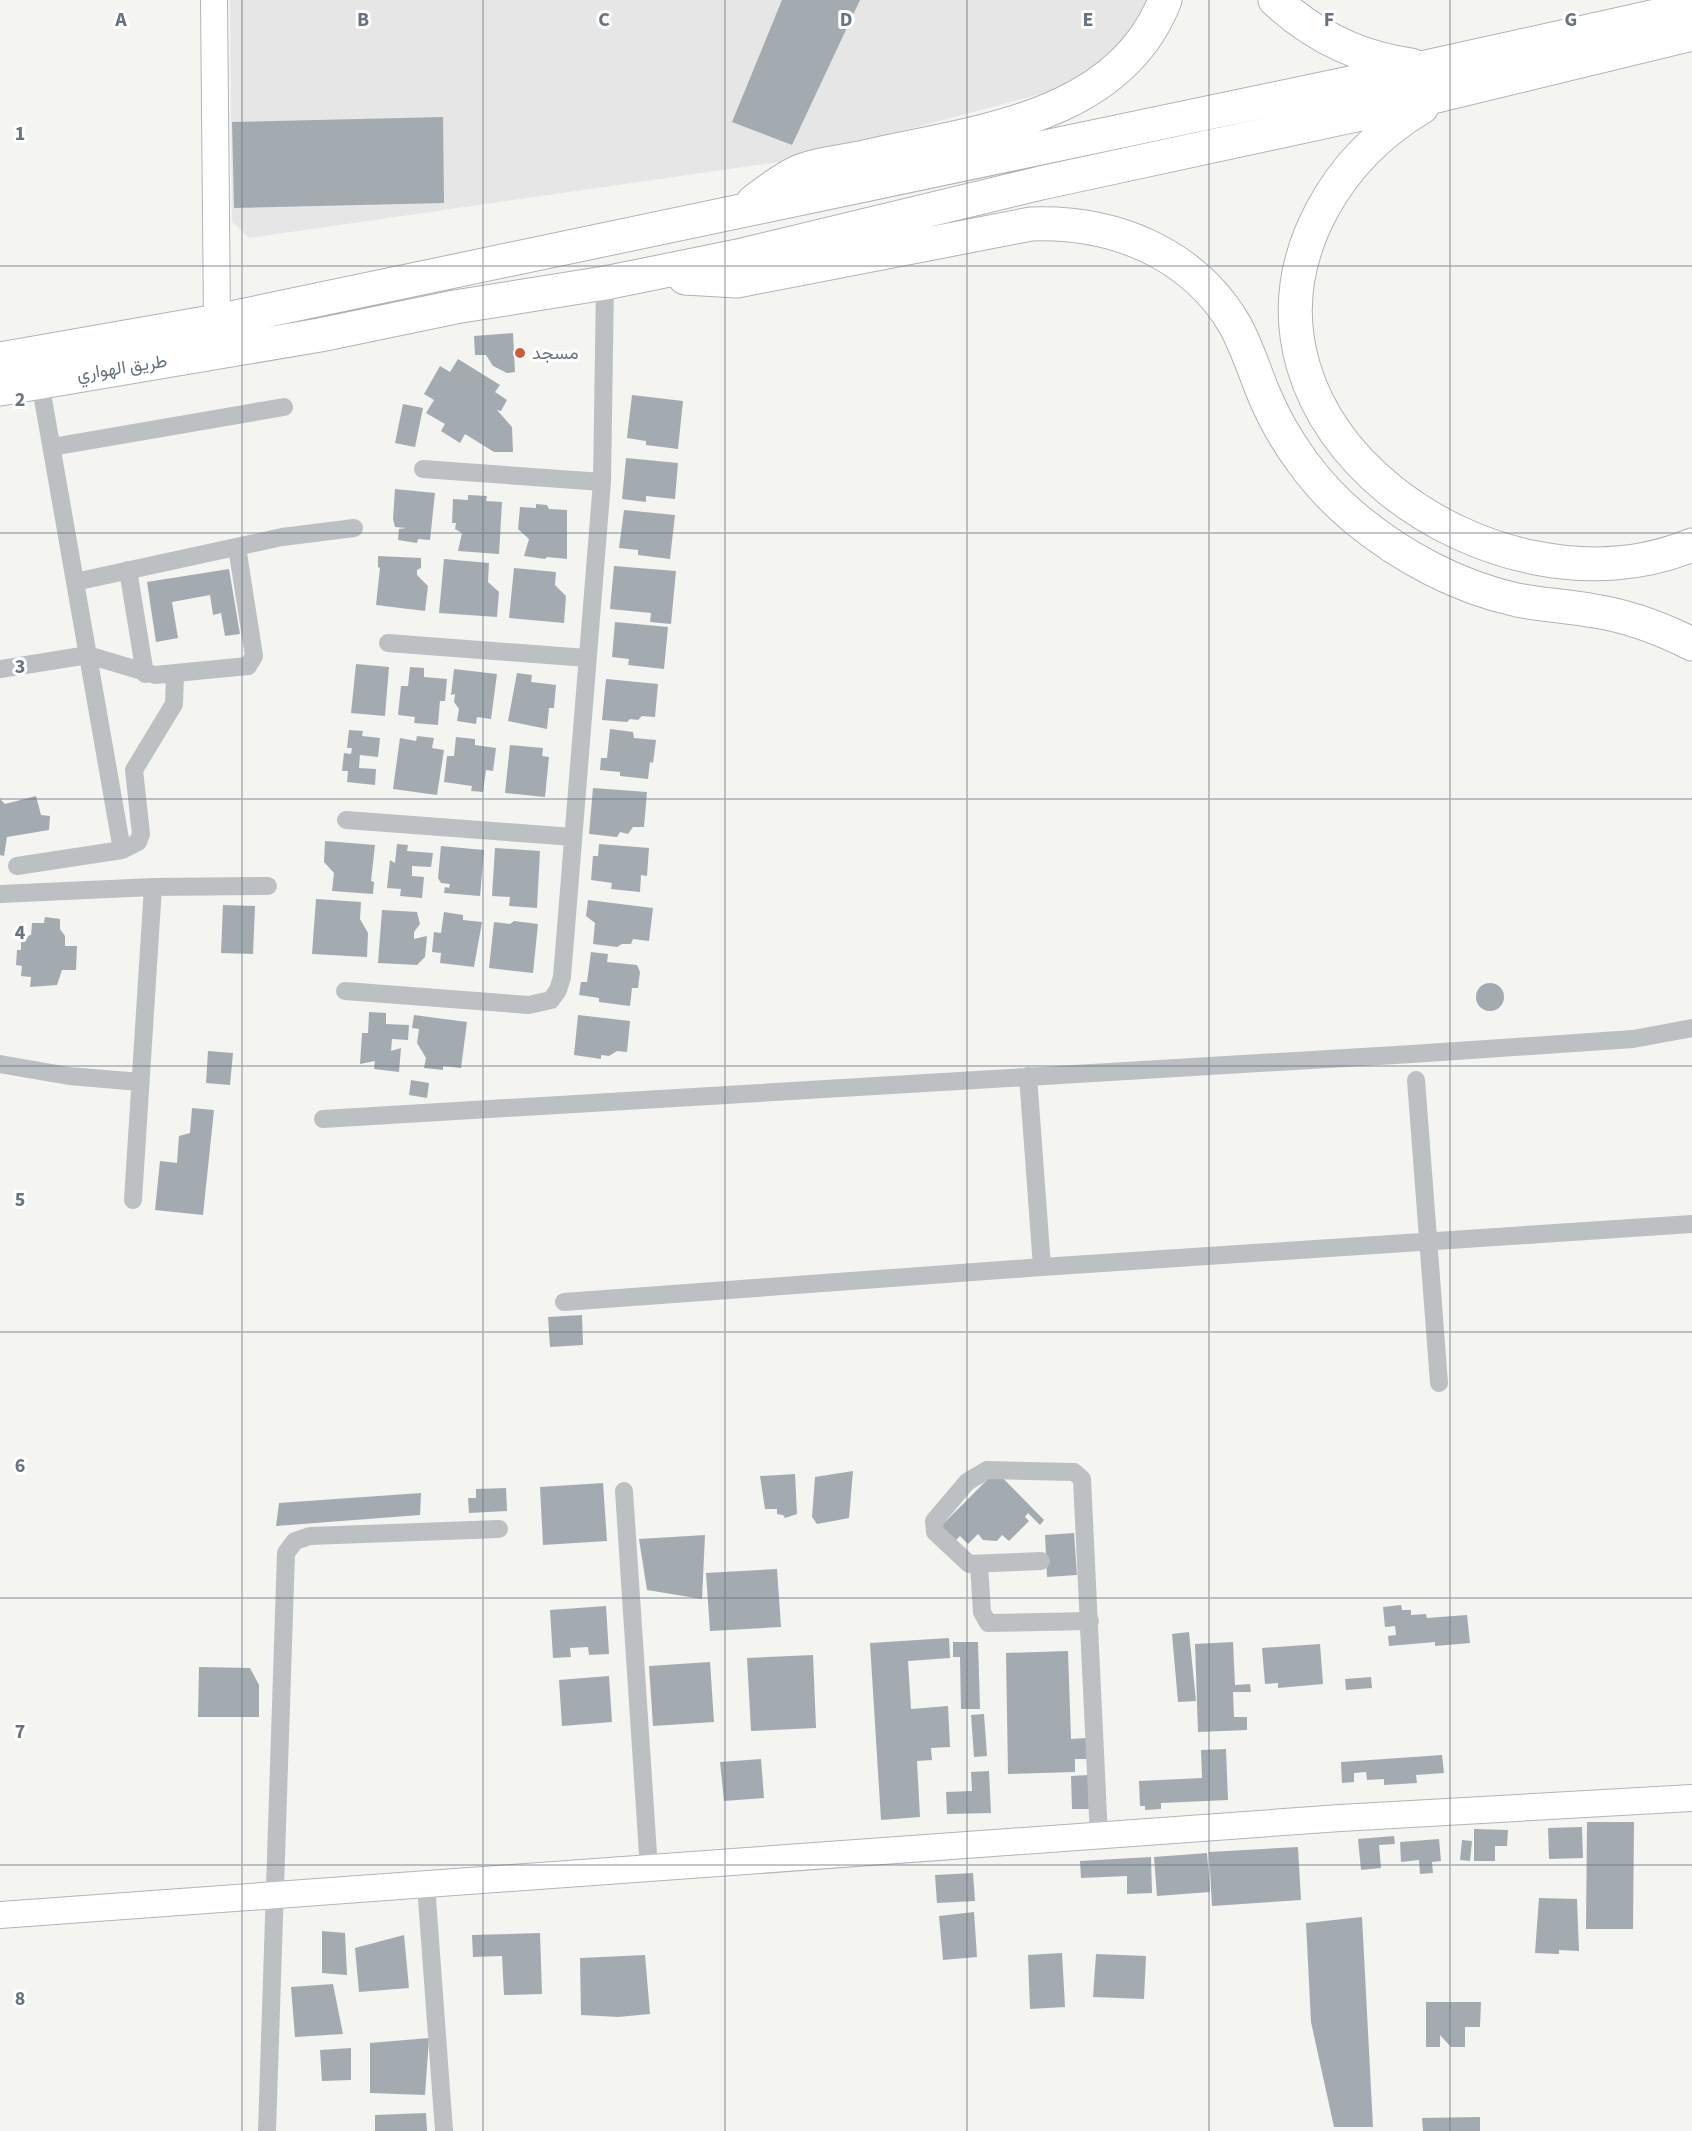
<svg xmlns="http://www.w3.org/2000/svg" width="1692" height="2131" font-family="'Source Sans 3',Vazirmatn,sans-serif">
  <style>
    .built { fill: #e5e6e5 }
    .building { fill: #a4abb0 }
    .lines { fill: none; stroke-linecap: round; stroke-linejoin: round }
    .secondary-casing { stroke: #b1b5b9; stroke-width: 28 }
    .highway-casing { stroke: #b0b3b6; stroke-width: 35 }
    .street { stroke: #bcc0c3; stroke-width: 18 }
    .secondary { stroke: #fff; stroke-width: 26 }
    .highway { stroke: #fff; stroke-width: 33 }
    .grid { fill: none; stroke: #67747f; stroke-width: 1.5; stroke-opacity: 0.55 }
    .poi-dot { fill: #ce5b37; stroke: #fff; stroke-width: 2 }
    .labels { text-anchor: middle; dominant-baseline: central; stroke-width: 6; stroke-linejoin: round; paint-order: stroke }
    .poi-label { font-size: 18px; fill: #67747f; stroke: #fff; text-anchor: start }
    .street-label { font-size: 18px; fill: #67747f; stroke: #fff }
    .grid-label { font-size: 20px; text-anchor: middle; font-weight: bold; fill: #67747f; stroke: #fff; stroke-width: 6; stroke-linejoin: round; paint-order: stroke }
  </style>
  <rect width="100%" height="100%" fill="#f4f4f1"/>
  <path class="built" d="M 230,0 L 1155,0 L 1127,44 L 1059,89 L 792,160 L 249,238 L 232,222 Z"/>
  <path class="building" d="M 782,0 L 860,0 L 792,145 L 732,122 Z
    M 443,117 L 444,203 L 234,208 L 232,122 Z
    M 513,333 L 515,372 L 507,373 L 493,366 L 486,355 L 475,355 L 474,336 Z
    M 458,359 L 500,385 L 495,392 L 507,400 L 501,411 L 497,410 L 512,427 L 513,452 L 494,452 L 465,434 L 460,443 L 441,431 L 445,424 L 426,413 L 434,400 L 424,394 L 440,366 L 450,372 Z
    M 632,395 L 683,401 L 678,449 L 646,445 L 646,441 L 627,438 Z
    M 403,404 L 423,408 L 415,447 L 395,443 Z
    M 626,458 L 678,463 L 675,499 L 646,496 L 646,502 L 622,499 Z
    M 395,489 L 435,493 L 430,540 L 418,539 L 417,543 L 398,540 L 399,529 L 406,528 L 395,527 L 393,519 Z
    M 468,495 L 487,496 L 486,501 L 502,502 L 499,554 L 458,551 L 462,533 L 455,529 L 456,523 L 452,523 L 453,499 L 468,500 Z
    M 536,504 L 547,505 L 549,509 L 567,510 L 567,559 L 547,557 L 545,559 L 524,556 L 529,539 L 518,529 L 520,507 L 536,508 Z
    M 624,510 L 675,515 L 670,559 L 638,555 L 638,550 L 619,548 Z
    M 378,556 L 421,558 L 421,568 L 417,570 L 417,575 L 428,586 L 425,611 L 376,605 L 380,568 L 378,567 Z
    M 444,559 L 489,563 L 488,582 L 499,592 L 497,617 L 439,613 Z
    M 614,566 L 676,571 L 671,624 L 650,622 L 651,613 L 610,609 Z
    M 514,568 L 556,572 L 555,585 L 566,596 L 564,623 L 509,618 Z
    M 229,569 L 240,634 L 225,636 L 221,613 L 213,615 L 210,595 L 172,602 L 178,638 L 156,642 L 147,582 Z
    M 615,622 L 668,627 L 664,669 L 628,665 L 629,659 L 612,657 Z
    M 356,664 L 389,667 L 385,716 L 351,713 Z
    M 410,667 L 424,668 L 424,677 L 447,679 L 445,701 L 440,701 L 438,725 L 414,723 L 415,717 L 398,715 L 401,686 L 408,686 Z
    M 454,669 L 497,674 L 491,719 L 477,717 L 476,724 L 457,721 L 459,709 L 454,702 L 455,694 L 451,695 Z
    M 517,673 L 532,675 L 531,682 L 556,685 L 554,708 L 549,708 L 547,729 L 508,721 Z
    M 606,679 L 658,684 L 655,717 L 642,716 L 638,720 L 630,719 L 627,722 L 602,720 Z
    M 610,729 L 633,732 L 634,738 L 656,740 L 653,763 L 650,762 L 648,779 L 620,776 L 620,772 L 600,770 L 601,758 L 607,758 Z
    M 349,730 L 363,731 L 362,736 L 380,738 L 378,757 L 360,755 L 359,768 L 376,769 L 375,785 L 347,782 L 348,771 L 342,771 L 344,753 L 351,754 L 352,748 L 347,748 Z
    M 417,736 L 434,738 L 432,748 L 444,750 L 437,795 L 393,789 L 400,738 L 416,741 Z
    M 456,737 L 475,739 L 475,745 L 496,748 L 493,771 L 486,770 L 483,792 L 471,791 L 472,786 L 444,782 L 447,756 L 454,756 Z
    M 510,745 L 543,748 L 542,756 L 549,757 L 545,797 L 505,793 Z
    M 593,788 L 647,792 L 644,827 L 633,827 L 628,834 L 620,832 L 617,837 L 589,834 Z
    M 36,796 L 41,815 L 50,816 L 49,830 L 7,837 L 4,856 L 0,855 L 0,799 L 5,804 Z
    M 325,841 L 375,845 L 371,881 L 374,882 L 373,894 L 332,891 L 334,873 L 324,862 Z
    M 397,844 L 408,845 L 407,851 L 433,853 L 431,867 L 412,866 L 412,876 L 424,877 L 422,898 L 400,896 L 401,889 L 387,888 L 390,860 L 395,863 Z
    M 599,844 L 649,848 L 647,876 L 641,875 L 640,892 L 611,889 L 612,883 L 591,880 L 593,856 L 598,856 Z
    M 441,846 L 484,850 L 480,896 L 444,893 L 445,887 L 449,888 L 450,884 L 441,883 L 438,878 Z
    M 495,848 L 540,851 L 537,908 L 509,906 L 510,897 L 492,896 Z
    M 316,899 L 361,902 L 360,919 L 368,933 L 367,957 L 312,954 Z
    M 588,900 L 653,908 L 649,941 L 633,939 L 631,944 L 622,944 L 617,947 L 593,944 L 595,923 L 586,916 Z
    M 223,905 L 255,906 L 253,954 L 221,953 Z
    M 382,910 L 417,912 L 420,924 L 414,932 L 414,939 L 427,936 L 425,957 L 417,965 L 378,963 Z
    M 444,912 L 463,915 L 463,920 L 482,922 L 474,967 L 440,963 L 441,953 L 432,952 L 434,932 L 441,933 Z
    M 45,917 L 60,919 L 60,929 L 65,936 L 65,946 L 77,946 L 76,970 L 62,970 L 57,985 L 30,987 L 31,977 L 21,976 L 22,966 L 16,965 L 17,950 L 21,950 L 21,938 L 31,935 L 32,923 L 44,923 Z
    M 514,921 L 538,924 L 533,973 L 489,968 L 494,922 L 510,924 Z
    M 591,952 L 608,954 L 607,962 L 637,965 L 640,972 L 638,988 L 632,988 L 630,1006 L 599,1002 L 599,998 L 579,995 L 581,982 L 587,982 Z
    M1476 997a14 14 0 1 1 28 0a14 14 0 1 1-28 0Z
    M 369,1012 L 386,1013 L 386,1024 L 409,1025 L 408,1040 L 392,1039 L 391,1051 L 401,1048 L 399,1072 L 374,1069 L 375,1061 L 360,1064 L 362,1033 L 368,1033 Z
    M 414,1015 L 467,1022 L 461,1068 L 443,1066 L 443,1070 L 424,1068 L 426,1058 L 417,1043 L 419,1029 L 412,1028 Z
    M 578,1015 L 630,1021 L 627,1052 L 617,1051 L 609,1056 L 601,1055 L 601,1059 L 574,1055 Z
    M 208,1051 L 233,1053 L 230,1085 L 206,1083 Z
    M 411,1080 L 429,1083 L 427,1098 L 409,1095 Z
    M 192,1108 L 214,1110 L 203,1215 L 155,1210 L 160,1161 L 177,1163 L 179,1136 L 190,1133 Z
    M 582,1315 L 583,1345 L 550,1347 L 548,1317 Z
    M 853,1471 L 849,1518 L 817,1524 L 812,1517 L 815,1477 Z
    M 996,1471 L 1044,1520 L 1040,1525 L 1028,1513 L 1025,1517 L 1029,1521 L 1009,1541 L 1002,1535 L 997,1541 L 983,1540 L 978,1534 L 968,1544 L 960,1536 L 955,1541 L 941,1526 Z
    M 795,1474 L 797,1514 L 785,1518 L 783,1515 L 777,1514 L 777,1509 L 765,1509 L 760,1476 Z
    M 603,1483 L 607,1541 L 543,1545 L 540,1487 Z
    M 506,1488 L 507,1511 L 469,1513 L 468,1498 L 476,1498 L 476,1489 Z
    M 421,1493 L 420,1515 L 276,1526 L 279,1503 Z
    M 1074,1533 L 1077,1575 L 1047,1577 L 1045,1535 Z
    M 705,1535 L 702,1599 L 647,1590 L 639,1539 Z
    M 777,1569 L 781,1627 L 710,1631 L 706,1573 Z
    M 1401,1605 L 1402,1610 L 1411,1610 L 1411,1615 L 1426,1614 L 1427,1618 L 1467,1615 L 1470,1643 L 1435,1646 L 1435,1642 L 1389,1646 L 1388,1636 L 1396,1635 L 1395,1626 L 1385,1627 L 1383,1607 Z
    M 606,1606 L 609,1654 L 589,1655 L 588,1647 L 570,1648 L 571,1657 L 553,1658 L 550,1610 Z
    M 1189,1632 L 1196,1701 L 1178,1702 L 1172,1634 Z
    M 949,1638 L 950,1658 L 908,1661 L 911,1709 L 948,1706 L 950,1747 L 931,1748 L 932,1760 L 917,1761 L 920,1817 L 881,1820 L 870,1643 Z
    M 953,1642 L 978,1642 L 980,1709 L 961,1709 L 960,1657 L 953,1657 Z
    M 1233,1642 L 1235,1685 L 1250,1684 L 1251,1692 L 1233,1692 L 1234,1717 L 1247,1717 L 1247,1730 L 1198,1732 L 1195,1644 Z
    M 1320,1644 L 1323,1684 L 1278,1688 L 1278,1683 L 1265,1684 L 1262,1648 Z
    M 1068,1651 L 1071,1739 L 1087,1738 L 1087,1759 L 1075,1759 L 1075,1772 L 1008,1774 L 1006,1653 Z
    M 813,1655 L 816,1728 L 751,1731 L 747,1658 Z
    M 710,1662 L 714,1722 L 653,1726 L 649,1666 Z
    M 199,1667 L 250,1668 L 259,1685 L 259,1717 L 198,1717 Z
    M 609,1676 L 612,1722 L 562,1726 L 559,1680 Z
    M 1371,1677 L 1372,1688 L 1346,1690 L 1345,1679 Z
    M 984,1714 L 987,1756 L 974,1757 L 971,1715 Z
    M 1226,1749 L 1228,1800 L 1161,1803 L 1161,1809 L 1145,1810 L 1145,1806 L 1140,1806 L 1139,1781 L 1202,1778 L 1201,1750 Z
    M 1442,1755 L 1444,1773 L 1416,1775 L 1417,1783 L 1384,1785 L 1384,1779 L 1367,1780 L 1366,1772 L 1354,1773 L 1354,1782 L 1342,1783 L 1341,1762 Z
    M 761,1759 L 764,1798 L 724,1801 L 720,1762 Z
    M 989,1771 L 991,1813 L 947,1814 L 946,1792 L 972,1791 L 971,1772 Z
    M 1088,1775 L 1089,1809 L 1072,1809 L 1071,1776 Z
    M 1587,1822 L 1634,1822 L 1633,1929 L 1586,1929 Z
    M 1582,1827 L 1583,1858 L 1549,1859 L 1548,1828 Z
    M 1474,1829 L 1508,1830 L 1507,1846 L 1495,1846 L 1495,1861 L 1474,1861 Z
    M 1394,1836 L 1395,1844 L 1379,1845 L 1381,1868 L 1361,1870 L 1358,1839 Z
    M 1439,1839 L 1441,1861 L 1432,1862 L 1433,1873 L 1420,1874 L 1419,1860 L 1401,1862 L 1400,1842 Z
    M 1462,1840 L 1472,1841 L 1470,1861 L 1460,1860 Z
    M 1298,1847 L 1301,1900 L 1212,1906 L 1209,1852 Z
    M 1207,1853 L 1210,1892 L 1157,1896 L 1154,1857 Z
    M 1151,1857 L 1152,1893 L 1127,1894 L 1127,1876 L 1081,1878 L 1080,1861 Z
    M 973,1873 L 975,1901 L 937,1903 L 935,1875 Z
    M 1539,1898 L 1577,1899 L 1579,1951 L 1559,1950 L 1559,1954 L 1535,1953 Z
    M 974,1912 L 977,1957 L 943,1960 L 939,1916 Z
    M 1362,1917 L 1373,2127 L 1334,2127 L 1311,2022 L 1306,1923 Z
    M 322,1931 L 345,1933 L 347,1975 L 322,1973 Z
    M 540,1933 L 542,1994 L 504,1995 L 502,1956 L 473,1957 L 472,1935 Z
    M 404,1935 L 409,1988 L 359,1992 L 355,1948 Z
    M 1062,1953 L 1065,2007 L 1030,2009 L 1028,1955 Z
    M 1096,1954 L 1146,1956 L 1144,1999 L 1093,1997 Z
    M 645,1955 L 650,2014 L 618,2017 L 581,2015 L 580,1958 Z
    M 333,1984 L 343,2034 L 295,2037 L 291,1987 Z
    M 1426,2002 L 1481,2002 L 1480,2027 L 1465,2027 L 1465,2047 L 1451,2047 L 1440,2035 L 1440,2047 L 1426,2047 Z
    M 429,2038 L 425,2095 L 370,2093 L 370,2043 Z
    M 351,2048 L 351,2080 L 322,2081 L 320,2050 Z
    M 426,2113 L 427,2131 L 375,2131 L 375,2115 Z
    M 1480,2117 L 1480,2131 L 1423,2131 L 1422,2118 Z"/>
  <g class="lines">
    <defs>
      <path id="secondary" d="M 214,0 L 217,321
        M 0,1915 L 1340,1818 L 1692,1798"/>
      <path id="highway" d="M 1275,0 C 1314,36 1359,58 1411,65
        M 1422,107 C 1380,132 1345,167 1322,210 C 1206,427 1495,627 1692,545
        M 753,202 C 766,192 782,179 798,172 C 816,164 840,162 860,158 C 969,132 1118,122 1165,0
        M 685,278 L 737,281 L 1031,224 C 1113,221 1192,252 1235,325 C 1247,347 1254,370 1263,392 C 1283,441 1316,486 1356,519 C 1402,557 1458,587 1517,600 C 1543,605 1568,606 1594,611 C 1629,616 1660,628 1692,644
        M 0,359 L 217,321 L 1431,66 L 1692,8
        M 0,389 L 320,335 L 455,307 L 605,283 L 738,256 L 1041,183 L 1379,110 L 1692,34"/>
    </defs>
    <use href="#secondary" class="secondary-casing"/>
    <use href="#highway" class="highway-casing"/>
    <path class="street" d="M 40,382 L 122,850
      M 52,447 L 284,407
      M 423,469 L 602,482
      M 128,570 L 145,674
      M 75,582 L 282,537 L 354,528
      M 388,643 L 587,658
      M 0,669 L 88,655 L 155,675 L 248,666 L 254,656 L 237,547
      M 346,820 L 573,837
      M 17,866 L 122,850 L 138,842 L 141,834 L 134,770 L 174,704 L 175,675
      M 0,894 L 153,887 L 268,886
      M 345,991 L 529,1005 L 551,1000 L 558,990 L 562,977 L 602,482 L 605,283
      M 0,1064 L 69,1076 L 140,1082
      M 1028,1076 L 1042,1267
      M 1416,1080 L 1439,1383
      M 323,1119 L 1412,1054 L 1633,1039 L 1692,1028
      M 133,1200 L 153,887
      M 564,1302 L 1042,1267 L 1692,1224
      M 624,1491 L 649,1869
      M 1041,1561 L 969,1564 L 935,1532 L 934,1521 L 967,1482 L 987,1470 L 1074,1472 L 1082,1479 L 1099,1837
      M 979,1565 L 982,1612 L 988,1623 L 1090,1621
      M 426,1885 L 444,2131
      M 267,2131 L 286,1553 L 295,1541 L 310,1536 L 499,1529"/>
    <use href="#secondary" class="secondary"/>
    <use href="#highway" class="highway"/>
  </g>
  <path class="grid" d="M 242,0 L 242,2131M 483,0 L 483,2131M 725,0 L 725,2131M 967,0 L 967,2131M 1209,0 L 1209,2131M 1450,0 L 1450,2131M 0,266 L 1692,266M 0,533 L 1692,533M 0,799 L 1692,799M 0,1066 L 1692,1066M 0,1332 L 1692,1332M 0,1598 L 1692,1598M 0,1865 L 1692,1865"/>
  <circle class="poi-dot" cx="520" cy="353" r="6"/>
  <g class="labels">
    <g class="poi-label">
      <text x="532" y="353">مسجد</text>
    </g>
    <g class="street-label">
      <text transform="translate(122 368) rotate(-9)">طريق الهواري</text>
    </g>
  </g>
  <g class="grid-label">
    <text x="121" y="26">A</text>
    <text x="363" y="26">B</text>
    <text x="604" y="26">C</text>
    <text x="846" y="26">D</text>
    <text x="1088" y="26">E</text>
    <text x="1329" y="26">F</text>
    <text x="1571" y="26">G</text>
    <text x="20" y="140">1</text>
    <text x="20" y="406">2</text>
    <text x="20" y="673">3</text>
    <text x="20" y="939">4</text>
    <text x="20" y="1206">5</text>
    <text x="20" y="1472">6</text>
    <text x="20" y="1738">7</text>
    <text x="20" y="2005">8</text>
  </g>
</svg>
